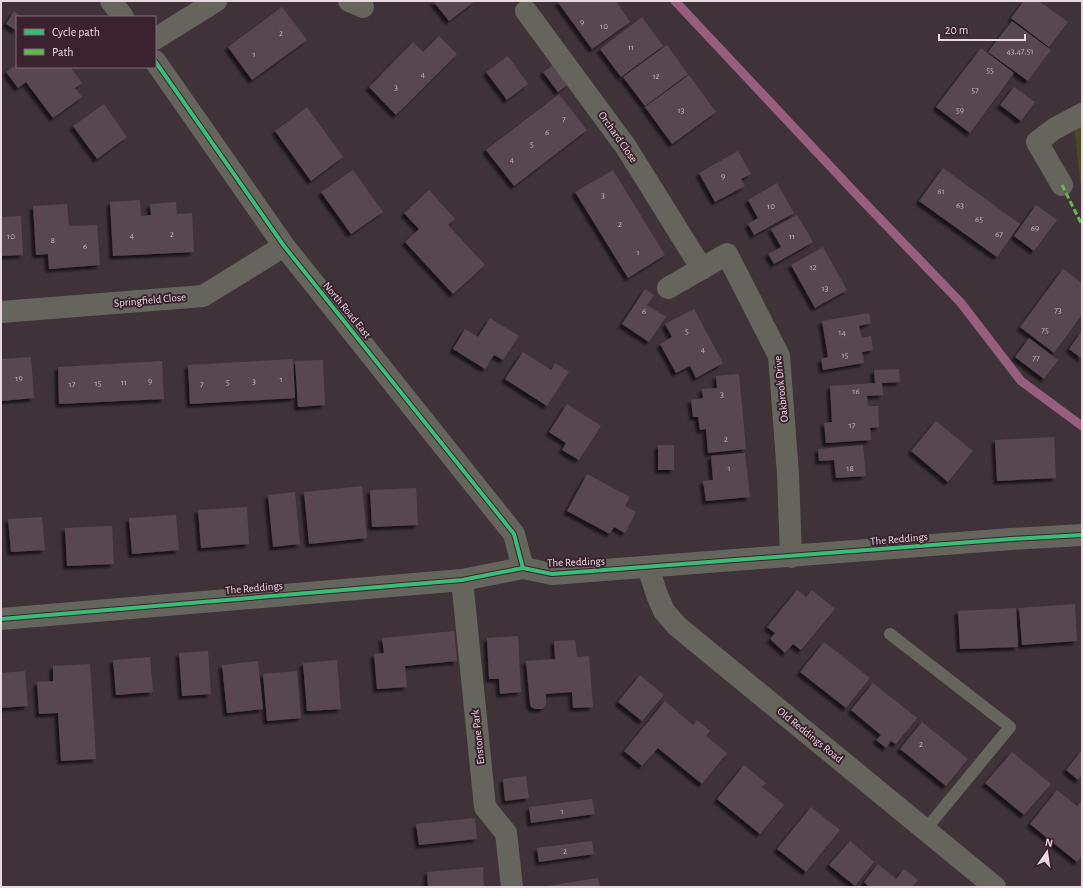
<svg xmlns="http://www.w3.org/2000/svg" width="1083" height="888" font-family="'Alegreya Sans',sans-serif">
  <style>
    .grass { fill: #464b21 }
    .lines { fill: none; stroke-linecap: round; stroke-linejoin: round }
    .stream { stroke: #975e7d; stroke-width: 9 }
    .building { fill: #584751; filter: url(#shadow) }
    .lane { stroke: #65655e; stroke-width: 12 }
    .street { stroke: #65655e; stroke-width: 22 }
    .quiet { stroke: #5cbc4b; stroke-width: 3; stroke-dasharray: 6 3; stroke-linecap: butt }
    .cycleway-casing { stroke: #3b222f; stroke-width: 6 }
    .cycleway { stroke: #3abd76; stroke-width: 4 }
    .labels { text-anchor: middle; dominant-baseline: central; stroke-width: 4; stroke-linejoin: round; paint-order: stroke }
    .number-label { font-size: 9px; fill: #c5b4bc }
    .street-label { font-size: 11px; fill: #e9d8e0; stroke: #3b222f }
  </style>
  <defs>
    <filter id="shadow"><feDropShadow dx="-3.5" dy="3.5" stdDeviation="1" flood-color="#0009"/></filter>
  </defs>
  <rect width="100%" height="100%" fill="#3f3239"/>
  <path class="grass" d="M 1082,114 L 1082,195 L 1073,118 Z"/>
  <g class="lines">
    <path class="stream" d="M 675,1 L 860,198 L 961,303 L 1021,381 L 1082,426"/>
  </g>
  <path class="building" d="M 433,1 L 475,1 L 449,21 Z
    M 557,1 L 616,1 L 630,22 L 592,49 Z
    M 1024,1 L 1039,1 L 1068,22 L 1049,47 L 1011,18 Z
    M 282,7 L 307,40 L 252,80 L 228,47 Z
    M 14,11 L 22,17 L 17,17 L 17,31 L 6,24 Z
    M 642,17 L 663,46 L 621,77 L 600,49 Z
    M 1012,21 L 1051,50 L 1028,81 L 988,52 Z
    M 439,36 L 457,54 L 396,115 L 369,87 L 413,42 L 423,52 Z
    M 667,45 L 688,74 L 645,106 L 623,77 Z
    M 981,48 L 1014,73 L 970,133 L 936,107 Z
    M 508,56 L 528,84 L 507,100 L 486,72 Z
    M 17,64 L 17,67 L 70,67 L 82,83 L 75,88 L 82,97 L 53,118 L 26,82 L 18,88 L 6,72 Z
    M 554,64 L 569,84 L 558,92 L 543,72 Z
    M 689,75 L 716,112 L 672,144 L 645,107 Z
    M 1014,87 L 1035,102 L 1021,121 L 1000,105 Z
    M 559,94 L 587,130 L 514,186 L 486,150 Z
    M 104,104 L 127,137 L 97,159 L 73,126 Z
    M 307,107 L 343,157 L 311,181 L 275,131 Z
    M 738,151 L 751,174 L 741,179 L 745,186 L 715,202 L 699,173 Z
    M 943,168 L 1020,224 L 997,257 L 919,201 Z
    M 353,170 L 383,212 L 351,234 L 321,192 Z
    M 613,170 L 665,255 L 628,278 L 575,192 Z
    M 777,183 L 794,213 L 754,235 L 748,224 L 758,218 L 748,200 Z
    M 429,190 L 455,219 L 448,225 L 485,265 L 453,294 L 405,242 L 419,229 L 404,213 Z
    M 140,200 L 141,216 L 151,215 L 150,204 L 176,202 L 177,214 L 192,213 L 194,252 L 113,256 L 110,202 Z
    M 67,204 L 69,226 L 97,225 L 100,265 L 49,269 L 48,254 L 36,255 L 33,206 Z
    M 1036,205 L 1057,220 L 1034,251 L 1014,236 Z
    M 797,215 L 813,242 L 774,264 L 768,254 L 781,247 L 771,229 Z
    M 21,216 L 23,255 L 1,256 L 1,217 Z
    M 823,247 L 847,290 L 815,308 L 791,265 Z
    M 1063,269 L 1082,283 L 1082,315 L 1054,353 L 1020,327 Z
    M 645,289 L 654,295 L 647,305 L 666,317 L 649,342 L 622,324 Z
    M 694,309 L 723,363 L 696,378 L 690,366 L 676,373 L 660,344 L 672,337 L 665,324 Z
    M 869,313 L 871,323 L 859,326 L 862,338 L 871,336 L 873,350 L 862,352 L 864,363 L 823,370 L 821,359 L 828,357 L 822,321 Z
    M 490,318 L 519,336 L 503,360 L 494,355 L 485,369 L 453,349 L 465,329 L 478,337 Z
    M 1082,331 L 1082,359 L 1069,349 Z
    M 1029,338 L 1058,360 L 1044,379 L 1015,357 Z
    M 523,352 L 551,370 L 555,363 L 569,372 L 547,406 L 505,379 Z
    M 31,357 L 34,398 L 1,401 L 1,359 Z
    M 293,359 L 295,398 L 190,404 L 188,365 Z
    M 323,360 L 325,405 L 298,407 L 295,361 Z
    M 162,361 L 164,399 L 59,404 L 58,367 Z
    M 899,369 L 900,382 L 882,383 L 883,395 L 867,396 L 868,406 L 878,406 L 879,427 L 870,428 L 871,440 L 826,443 L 824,423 L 832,422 L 830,386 L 875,383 L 874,370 Z
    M 739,374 L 746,449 L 708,453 L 706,429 L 700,430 L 698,417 L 693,417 L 691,400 L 703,398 L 702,389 L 717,388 L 716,376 Z
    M 567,404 L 601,426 L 579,460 L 562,450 L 566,443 L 549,432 Z
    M 936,421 L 973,451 L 948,482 L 911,451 Z
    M 1054,437 L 1056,478 L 997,481 L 995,440 Z
    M 658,445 L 674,445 L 674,470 L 658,470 Z
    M 863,445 L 866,476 L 836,478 L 834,460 L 819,461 L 818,449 Z
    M 745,453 L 750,497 L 706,501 L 703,481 L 713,480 L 711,456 Z
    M 587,474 L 630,497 L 625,506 L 636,512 L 625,533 L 614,527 L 610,534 L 567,511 Z
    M 362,486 L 367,538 L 309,544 L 304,492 Z
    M 416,488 L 418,525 L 372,527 L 370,490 Z
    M 295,492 L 300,544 L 273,547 L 268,495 Z
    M 247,507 L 249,544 L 201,548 L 198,510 Z
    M 176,515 L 179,550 L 132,554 L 129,518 Z
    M 42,517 L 45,550 L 11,552 L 8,519 Z
    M 112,526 L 114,564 L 67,566 L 65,528 Z
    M 797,590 L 806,597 L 812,590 L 835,609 L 801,650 L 793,644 L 785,653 L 770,639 L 775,633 L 767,627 Z
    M 1075,604 L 1077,641 L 1022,645 L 1019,608 Z
    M 1016,608 L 1018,647 L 960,649 L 958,611 Z
    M 454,631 L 457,661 L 405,666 L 407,687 L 377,689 L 374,654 L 384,653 L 382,638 Z
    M 518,636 L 521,692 L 500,694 L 499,679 L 489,679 L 487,638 Z
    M 575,640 L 577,657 L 589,656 L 593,707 L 573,708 L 572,692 L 546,694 L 546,702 L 545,706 L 542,709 L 535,709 L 531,707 L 530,704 L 526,661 L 555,659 L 554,641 Z
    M 824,642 L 870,678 L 846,708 L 800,672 Z
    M 208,651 L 211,694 L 182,696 L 179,653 Z
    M 150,657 L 153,692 L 116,695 L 113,660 Z
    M 337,660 L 341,709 L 307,711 L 303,663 Z
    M 258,661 L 263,709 L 227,713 L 222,665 Z
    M 90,664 L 96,759 L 61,761 L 58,713 L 39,714 L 37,682 L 53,681 L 53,666 Z
    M 25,671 L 28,706 L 1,708 L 1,673 Z
    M 297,671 L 301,718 L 267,721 L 263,674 Z
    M 640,675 L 664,695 L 642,721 L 618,702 Z
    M 873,683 L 917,718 L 896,744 L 891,741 L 886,748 L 876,740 L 881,735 L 851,710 Z
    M 665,701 L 693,725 L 697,720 L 710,731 L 706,736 L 727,753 L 702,784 L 658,748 L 642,766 L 624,751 Z
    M 922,722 L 968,759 L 946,786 L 900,749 Z
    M 1082,750 L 1082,775 L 1078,780 L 1066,770 Z
    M 1012,752 L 1051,784 L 1024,815 L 985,783 Z
    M 744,765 L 766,783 L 762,787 L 784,805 L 760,834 L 717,799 Z
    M 526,776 L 529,798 L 505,801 L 503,779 Z
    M 1057,790 L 1077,806 L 1082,800 L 1082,856 L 1077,862 L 1030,824 Z
    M 592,799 L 595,814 L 531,823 L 529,807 Z
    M 811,807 L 840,830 L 806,872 L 777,849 Z
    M 475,818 L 477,839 L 419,845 L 416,824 Z
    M 592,841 L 594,854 L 539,862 L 537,848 Z
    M 850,841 L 874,862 L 855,886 L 829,865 Z
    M 878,864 L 896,879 L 904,869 L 918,880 L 912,887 L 869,887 L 864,882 Z
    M 483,867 L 484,887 L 428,887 L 427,872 Z
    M 598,878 L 600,887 L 548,887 L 548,886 Z"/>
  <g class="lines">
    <path class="lane" d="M 890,634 L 1010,727 L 926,829"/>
    <path class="street" d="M 111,1 L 123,17
      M 349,1 L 363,7
      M 526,11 L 626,147 L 702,269
      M 155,39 L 216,1
      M 155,61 L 284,246 L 514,534 L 523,568
      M 1062,185 L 1037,142 L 1054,129 L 1082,114
      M 668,288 L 727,254 L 779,356 L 788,474 L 791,557
      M 1,312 L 203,296 L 284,246
      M 648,567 L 657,595 L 664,611 L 677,626 L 995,887
      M 462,580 L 485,807 L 506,833 L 512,887
      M 1,619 L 462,580 L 523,568 L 552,574 L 1011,539 L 1082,535"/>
    <path class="quiet" d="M 1062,185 L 1082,225"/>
    <defs>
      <path id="cycleway" d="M 155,61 L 284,246 L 514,534 L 523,568
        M 1,619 L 462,580 L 523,568 L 552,574 L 1011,539 L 1082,535"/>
    </defs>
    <use href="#cycleway" class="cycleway-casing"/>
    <use href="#cycleway" class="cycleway"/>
  </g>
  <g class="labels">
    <g class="number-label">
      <text x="582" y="22">9</text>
      <text x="604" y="26">10</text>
      <text x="281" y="33">2</text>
      <text x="631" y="47">11</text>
      <text x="1020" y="51">43,47,51</text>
      <text x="254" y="54">1</text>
      <text x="990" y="70">55</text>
      <text x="423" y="74">4</text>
      <text x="656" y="76">12</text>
      <text x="396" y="87">3</text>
      <text x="975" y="90">57</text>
      <text x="681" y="110">13</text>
      <text x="960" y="110">59</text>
      <text x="564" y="119">7</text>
      <text x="547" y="132">6</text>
      <text x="532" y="144">5</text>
      <text x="512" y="159">4</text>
      <text x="723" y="176">9</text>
      <text x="941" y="191">61</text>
      <text x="603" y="195">3</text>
      <text x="960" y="205">63</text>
      <text x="771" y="206">10</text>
      <text x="979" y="219">65</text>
      <text x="620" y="224">2</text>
      <text x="1035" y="228">69</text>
      <text x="172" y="234">2</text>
      <text x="999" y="234">67</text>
      <text x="132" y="235">4</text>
      <text x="11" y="236">10</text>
      <text x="792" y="236">11</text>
      <text x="53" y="240">8</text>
      <text x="85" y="246">6</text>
      <text x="638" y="252">1</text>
      <text x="813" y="267">12</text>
      <text x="825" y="288">13</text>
      <text x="1058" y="310">73</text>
      <text x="644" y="311">6</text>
      <text x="1045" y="330">75</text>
      <text x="687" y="331">5</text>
      <text x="842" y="332">14</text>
      <text x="703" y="349">4</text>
      <text x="845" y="355">15</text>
      <text x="1036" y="358">77</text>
      <text x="19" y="378">19</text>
      <text x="281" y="379">1</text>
      <text x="150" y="381">9</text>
      <text x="254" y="381">3</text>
      <text x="124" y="382">11</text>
      <text x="228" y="382">5</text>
      <text x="98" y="383">15</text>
      <text x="72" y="384">17</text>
      <text x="202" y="384">7</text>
      <text x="856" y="391">16</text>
      <text x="722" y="394">3</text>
      <text x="852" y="425">17</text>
      <text x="726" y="439">2</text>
      <text x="729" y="468">1</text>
      <text x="850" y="468">18</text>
      <text x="921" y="744">2</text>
      <text x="562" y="811">1</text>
      <text x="565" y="851">2</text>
    </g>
    <g class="street-label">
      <text transform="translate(618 137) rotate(55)">Orchard Close</text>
      <text transform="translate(150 300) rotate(-5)">Springfield Close</text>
      <text transform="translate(347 310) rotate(51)">North Road East</text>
      <text transform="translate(781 389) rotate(-96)">Oakbrook Drive</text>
      <text transform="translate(899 539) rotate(-5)">The Reddings</text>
      <text transform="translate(576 562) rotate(-2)">The Reddings</text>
      <text transform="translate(254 588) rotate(-5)">The Reddings</text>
      <text transform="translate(810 735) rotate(39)">Old Reddings Road</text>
      <text transform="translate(478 737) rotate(-96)">Enstone Park</text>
    </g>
  </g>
  <rect width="1083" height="888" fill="none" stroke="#e9d8e0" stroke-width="4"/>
  <rect x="16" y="16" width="140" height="52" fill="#3b222f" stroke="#816b76"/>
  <rect x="24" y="29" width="20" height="6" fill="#3abd76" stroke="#816b76"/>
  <text x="52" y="36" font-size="12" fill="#e9d8e0">Cycle path</text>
  <rect x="24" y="49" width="20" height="6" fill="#5cbc4b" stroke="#816b76"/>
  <text x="52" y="56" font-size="12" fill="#e9d8e0">Path</text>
  <g transform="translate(1047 852) rotate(13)" stroke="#3b222f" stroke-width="3" paint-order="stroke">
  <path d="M0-3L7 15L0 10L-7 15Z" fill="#e9d8e0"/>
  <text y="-6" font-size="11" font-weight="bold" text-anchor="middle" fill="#e9d8e0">N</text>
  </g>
  <path d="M939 34v6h86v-6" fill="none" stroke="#e9d8e0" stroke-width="2"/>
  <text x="945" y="34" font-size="12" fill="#e9d8e0" stroke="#3b222f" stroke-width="3" paint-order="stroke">20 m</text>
</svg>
